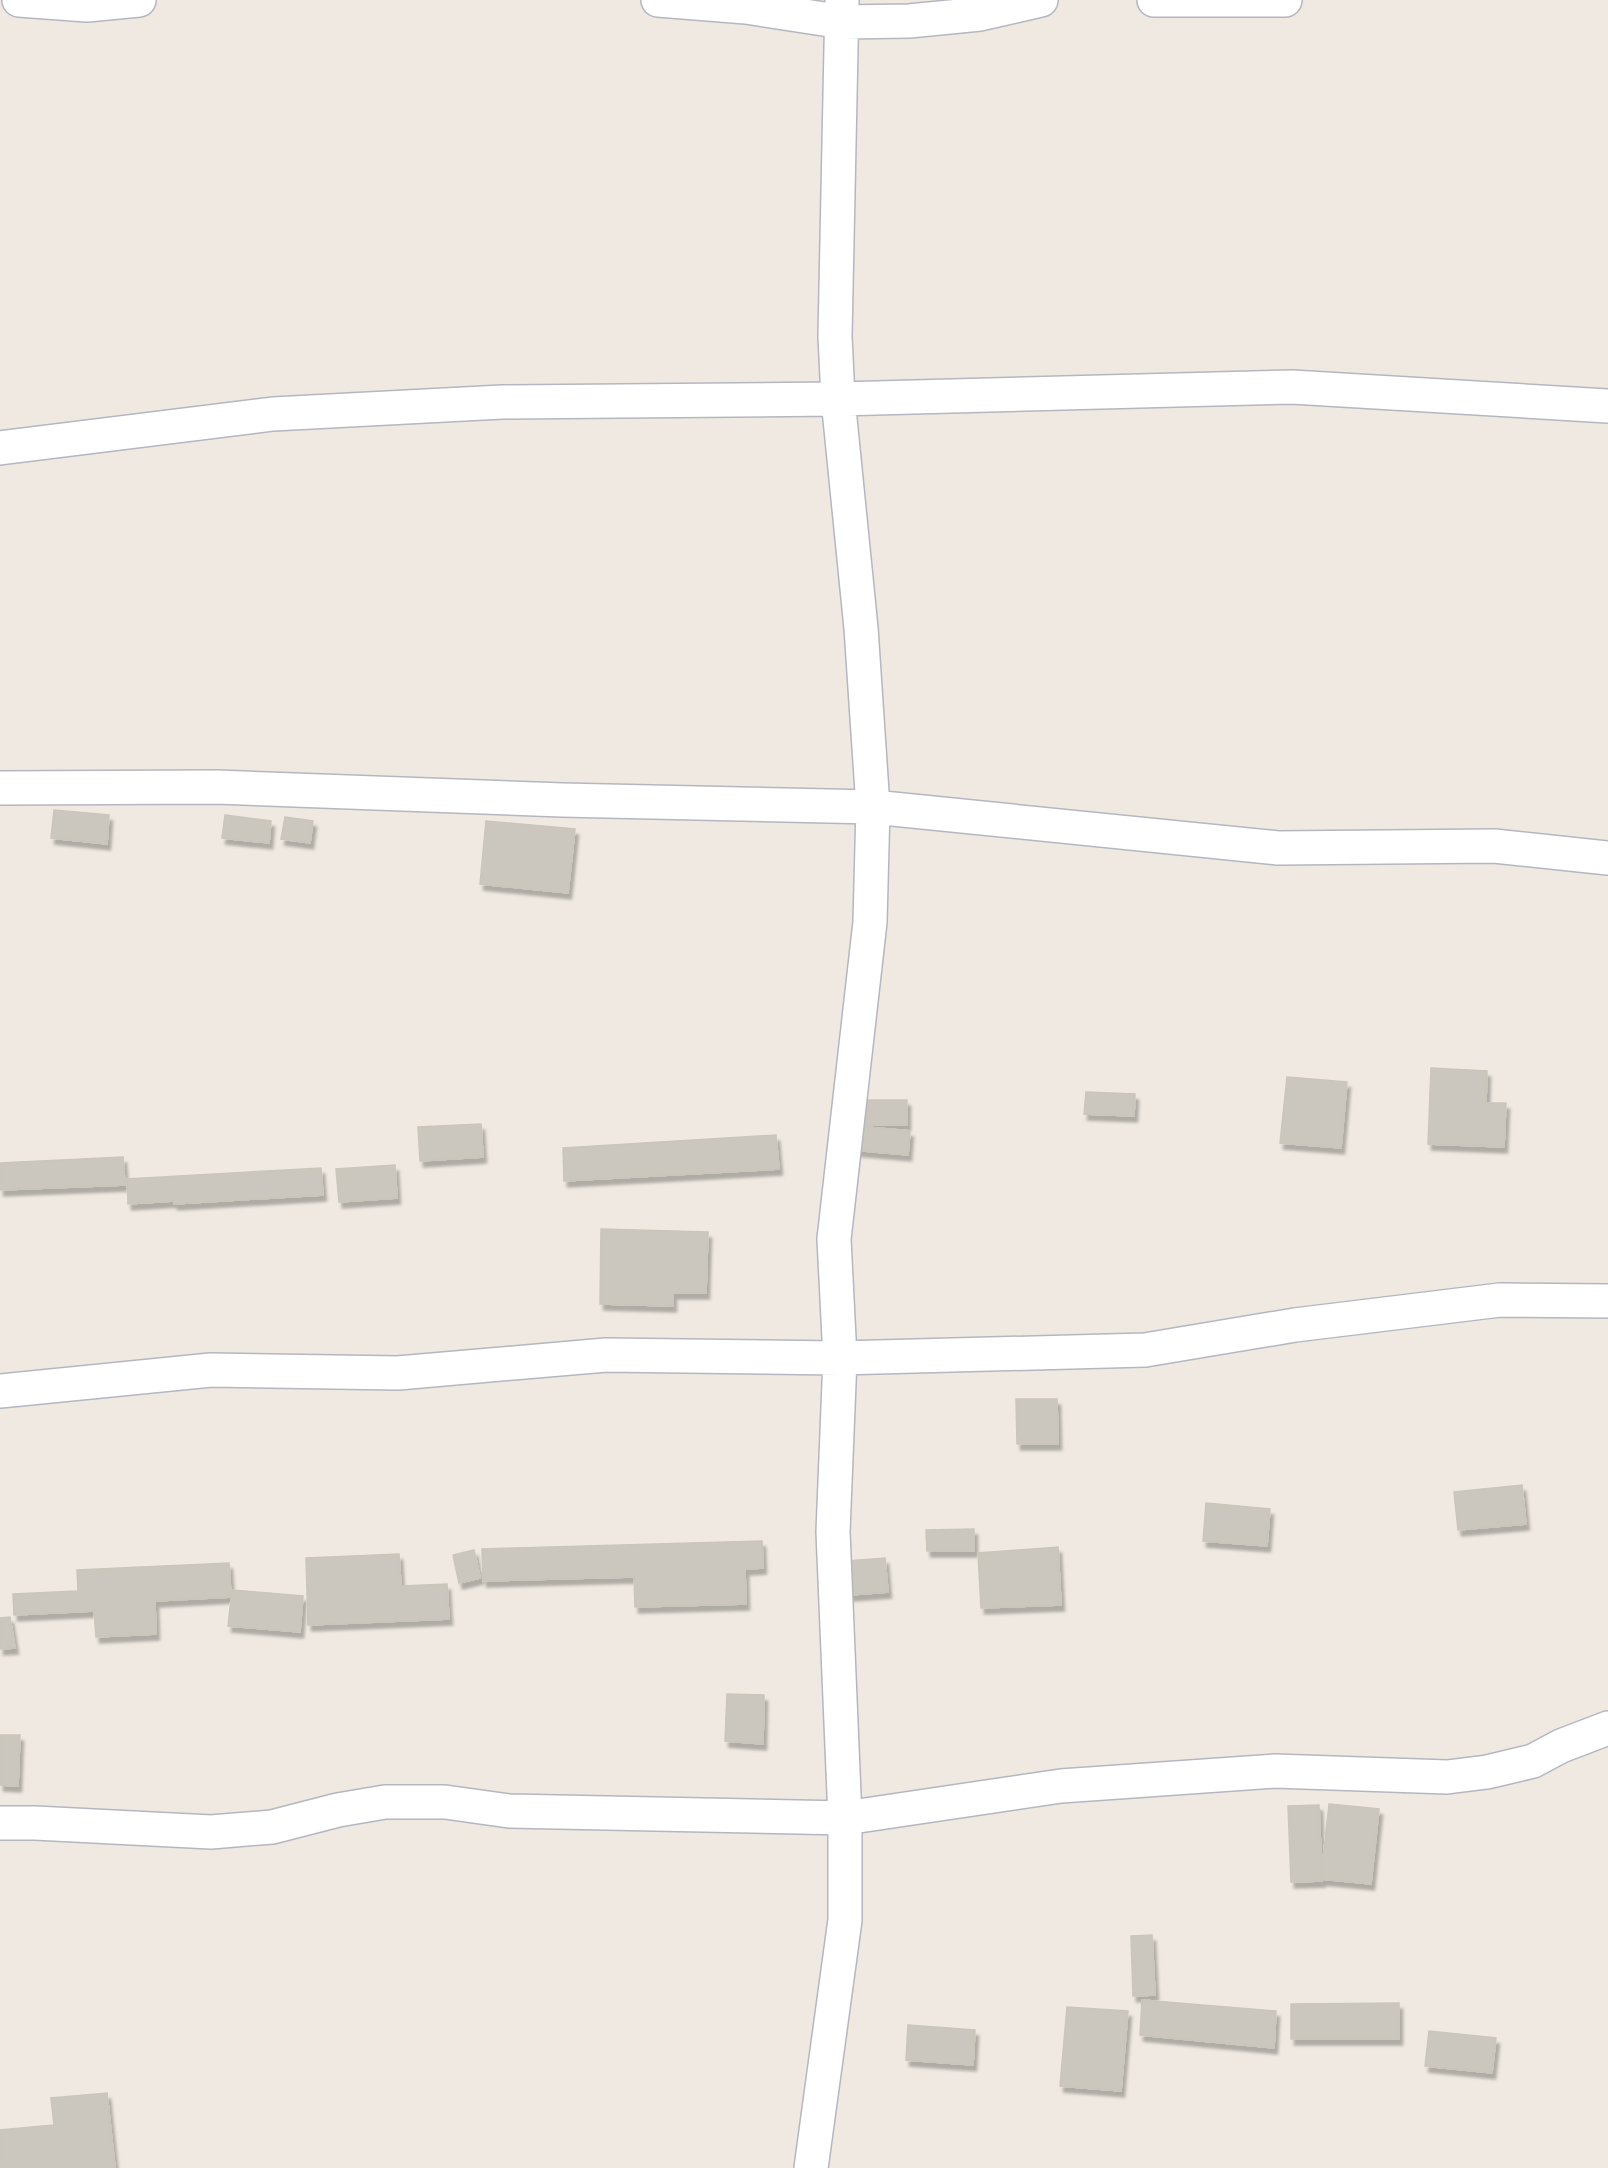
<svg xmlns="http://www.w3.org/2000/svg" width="1608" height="2168" font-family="Helvetica,sans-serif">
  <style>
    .building { fill: #cbc7bf; stroke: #cbc5ba; stroke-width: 1.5; filter: url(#shadow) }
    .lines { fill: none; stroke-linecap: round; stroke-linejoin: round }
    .minor-casing { stroke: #b4b7c1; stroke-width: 36 }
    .minor { stroke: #fff; stroke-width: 33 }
  </style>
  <defs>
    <filter id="shadow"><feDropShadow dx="3.5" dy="6" stdDeviation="1.5" flood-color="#0004"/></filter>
  </defs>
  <rect width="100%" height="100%" fill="#efe9e1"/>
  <path class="building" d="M 54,810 L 109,815 L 107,844 L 51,838 Z
    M 225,815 L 271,821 L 269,843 L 222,838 Z
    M 285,817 L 313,821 L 310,843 L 281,839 Z
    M 486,821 L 575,829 L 568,893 L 480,884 Z
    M 1431,1068 L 1487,1071 L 1486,1103 L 1506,1103 L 1504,1147 L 1428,1144 Z
    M 1287,1077 L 1347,1082 L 1341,1148 L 1280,1143 Z
    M 1086,1092 L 1135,1094 L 1134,1116 L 1084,1114 Z
    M 862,1100 L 907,1100 L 907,1125 L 862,1125 Z
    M 481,1124 L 483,1157 L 420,1161 L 418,1127 Z
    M 855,1126 L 910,1131 L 908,1155 L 853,1150 Z
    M 776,1135 L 779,1169 L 564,1181 L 563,1148 Z
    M 123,1157 L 125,1185 L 0,1190 L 0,1163 Z
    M 395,1165 L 397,1198 L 339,1202 L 336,1169 Z
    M 321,1168 L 323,1195 L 174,1204 L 174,1201 L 128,1204 L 127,1179 Z
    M 601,1229 L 708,1232 L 706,1293 L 673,1293 L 673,1306 L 600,1304 Z
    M 1016,1399 L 1057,1399 L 1058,1444 L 1017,1444 Z
    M 1522,1485 L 1526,1524 L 1458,1530 L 1454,1492 Z
    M 1206,1503 L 1270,1509 L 1267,1546 L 1203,1541 Z
    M 974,1529 L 974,1551 L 927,1551 L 926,1530 Z
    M 762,1541 L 763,1568 L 745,1569 L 746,1604 L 635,1607 L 634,1577 L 483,1581 L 482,1549 Z
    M 1058,1547 L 1061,1605 L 981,1608 L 978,1553 Z
    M 474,1550 L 480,1578 L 459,1583 L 453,1555 Z
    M 399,1554 L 401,1586 L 447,1584 L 449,1619 L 308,1625 L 306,1558 Z
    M 885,1558 L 888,1592 L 837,1596 L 834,1562 Z
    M 229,1563 L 231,1597 L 155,1601 L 156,1634 L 96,1637 L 94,1611 L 14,1615 L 13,1594 L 78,1591 L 77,1570 Z
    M 232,1590 L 303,1596 L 300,1632 L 228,1626 Z
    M 10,1617 L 15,1648 L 0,1649 L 0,1618 Z
    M 727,1694 L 764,1695 L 763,1744 L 725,1741 Z
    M 0,1735 L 20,1735 L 18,1786 L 0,1785 Z
    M 1329,1804 L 1379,1809 L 1371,1884 L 1321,1879 Z
    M 1319,1805 L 1322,1881 L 1291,1882 L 1288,1806 Z
    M 1152,1935 L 1155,1995 L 1133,1996 L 1131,1936 Z
    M 1142,2000 L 1276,2011 L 1274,2048 L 1140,2035 Z
    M 1399,2003 L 1399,2039 L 1291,2039 L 1291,2004 Z
    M 1067,2007 L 1128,2011 L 1121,2091 L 1060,2086 Z
    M 908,2025 L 975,2030 L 973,2065 L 906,2060 Z
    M 1429,2031 L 1496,2038 L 1492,2073 L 1425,2066 Z
    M 107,2093 L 115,2168 L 0,2168 L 0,2130 L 54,2125 L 51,2098 Z"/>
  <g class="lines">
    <defs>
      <path id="minor" d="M 19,0 L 87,5 L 139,0
        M 658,0 L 746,7 L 843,22 L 909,21 L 980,14 L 1041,0
        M 1154,0 L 1285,0
        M 0,448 L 273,414 L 502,402 L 838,399 L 1292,387 L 1608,406
        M 0,788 L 216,787 L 562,800 L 873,807 L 1278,848 L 1494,846 L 1608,858
        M 0,1391 L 211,1370 L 398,1373 L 606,1355 L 840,1358 L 1145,1350 L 1295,1325 L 1500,1300 L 1608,1301
        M 0,1823 L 35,1823 L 211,1832 L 272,1827 L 338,1810 L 385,1802 L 445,1802 L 509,1811 L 845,1818 L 1061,1786 L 1275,1771 L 1447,1777 L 1487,1772 L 1533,1761 L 1561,1746 L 1608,1728
        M 811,2168 L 845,1920 L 845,1818 L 833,1532 L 840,1358 L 834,1239 L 870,922 L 873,807 L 861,628 L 838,399 L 835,336 L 842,0"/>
    </defs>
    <use href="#minor" class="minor-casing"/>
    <use href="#minor" class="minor"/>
  </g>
</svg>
